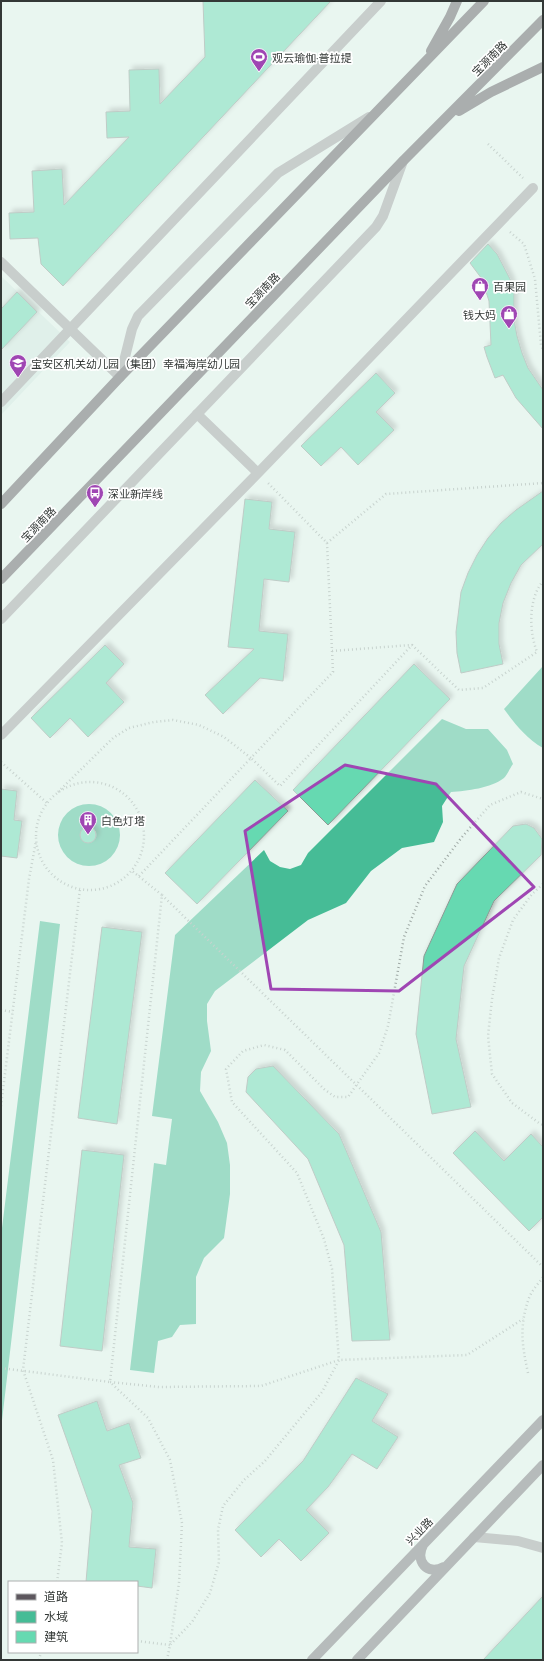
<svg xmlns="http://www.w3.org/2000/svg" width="544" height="1661" font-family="Manrope,'Noto Sans SC',sans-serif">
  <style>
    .built { fill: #d5e9e2 }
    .water { fill: #46bc96 }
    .building { fill: #66d9b1; stroke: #8d9994; filter: url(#shadow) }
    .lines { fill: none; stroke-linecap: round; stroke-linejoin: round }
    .path { stroke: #9fa9a5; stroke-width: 2.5; stroke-dasharray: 1 3; stroke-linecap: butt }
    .service { stroke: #a09da1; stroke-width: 10 }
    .minor { stroke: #a09da1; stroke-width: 10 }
    .tertiary { stroke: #a09da1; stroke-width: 10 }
    .secondary { stroke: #79747a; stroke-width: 10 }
    .primary { stroke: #5d575e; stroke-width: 10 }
    .marked { fill: none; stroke: #9f46b3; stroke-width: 3; stroke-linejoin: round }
    .labels { text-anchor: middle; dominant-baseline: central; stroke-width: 3.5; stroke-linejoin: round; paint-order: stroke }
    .poi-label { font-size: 11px; fill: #333836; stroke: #fff; text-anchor: start }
    .street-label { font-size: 11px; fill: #333836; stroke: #fff }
  </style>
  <defs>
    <filter id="shadow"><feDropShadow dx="3.5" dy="-3.5" stdDeviation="2" flood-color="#0004"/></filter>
  </defs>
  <rect width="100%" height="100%" fill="#e9f6f0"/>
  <path class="built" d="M 1,276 L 70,342 L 1,415 Z"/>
  <path class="water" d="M 543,666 L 543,748 C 526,738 515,724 504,709 Z
    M 442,719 L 466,729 L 488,729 L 507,750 L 513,764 C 510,768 507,775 504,778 C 491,788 467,791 451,792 L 442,806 L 443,822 L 434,842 L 402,848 L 371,871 L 346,903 L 308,920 L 215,991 L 207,1004 L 207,1021 L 211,1051 L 201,1072 L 200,1091 L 218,1122 L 227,1143 L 230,1165 L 230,1194 L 224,1238 L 204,1258 L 196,1277 L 196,1324 L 180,1325 L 172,1337 L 158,1341 L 154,1373 L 130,1370 L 154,1163 L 166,1165 L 172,1119 L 152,1116 L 175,935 L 264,850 L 270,861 L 280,867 L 290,869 L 301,865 L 308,853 Z
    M58 835a31 31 0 1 1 62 0a31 31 0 1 1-62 0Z
    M 40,921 L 60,924 L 1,1429 L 1,1236 Z"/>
  <path class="building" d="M 203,1 L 331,1 L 63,286 L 41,264 L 38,238 L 10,239 L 9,213 L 34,212 L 32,171 L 62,169 L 64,205 L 129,137 L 107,138 L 106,112 L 130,111 L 129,70 L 159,69 L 160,104 L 205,57 Z
    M 488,244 L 497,254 L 510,279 L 514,292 L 514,320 L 517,336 L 522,353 L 528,368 L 543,390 L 543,429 L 516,398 L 503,375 L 495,378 L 487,357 L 484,347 L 491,345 L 489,301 L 482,279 L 470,263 Z
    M 17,292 L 37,312 L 1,350 L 1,309 Z
    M 376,373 L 395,393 L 376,412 L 394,430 L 358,465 L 341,447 L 321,466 L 301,446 Z
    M 543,491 L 543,544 L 521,565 L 511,583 L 503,603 L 499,623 L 499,644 L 503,664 L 461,673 L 457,653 L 456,632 L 461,592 L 468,573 L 477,555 L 488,538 L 501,523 L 516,510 Z
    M 245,499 L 272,502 L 269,529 L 295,532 L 289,582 L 264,579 L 259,631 L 288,634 L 283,681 L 260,678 L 223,714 L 205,695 L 254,649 L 228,647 Z
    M 105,645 L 124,664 L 106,683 L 124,702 L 88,737 L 70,718 L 50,738 L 31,718 Z
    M 414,664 L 450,699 L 328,825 L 293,790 Z
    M 255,780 L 288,811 L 197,904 L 165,873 Z
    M 1,789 L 17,791 L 14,820 L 22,821 L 17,858 L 1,856 Z
    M 526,824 L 534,828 L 542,839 L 541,855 L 494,901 L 464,966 L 456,1039 L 471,1107 L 432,1114 L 416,1034 L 424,956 L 457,884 L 513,826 Z
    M80 835a8 8 0 1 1 16 0a8 8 0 1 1-16 0Z
    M 102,927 L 142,932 L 117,1124 L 78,1118 Z
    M 273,1066 L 339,1134 L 381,1232 L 390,1340 L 352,1341 L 344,1245 L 308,1159 L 246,1092 L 248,1077 L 256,1069 Z
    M 475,1131 L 504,1161 L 531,1134 L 543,1147 L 543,1217 L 529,1231 L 453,1153 Z
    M 82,1150 L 124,1155 L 102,1351 L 60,1346 Z
    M 356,1378 L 388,1394 L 372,1421 L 398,1437 L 377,1469 L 352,1454 L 328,1487 L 306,1510 L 329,1533 L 301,1561 L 279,1539 L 261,1557 L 235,1530 L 303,1461 Z
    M 97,1401 L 107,1431 L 129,1423 L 141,1458 L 119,1465 L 133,1503 L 129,1547 L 156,1549 L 152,1588 L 137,1586 L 137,1582 L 86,1582 L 92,1511 L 58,1415 Z
    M 543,1596 L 543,1660 L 483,1660 Z"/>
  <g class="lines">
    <path class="path" d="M 488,144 L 523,178
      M 510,232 L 524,244 L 535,279 L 541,345 L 543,350
      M 327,543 L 386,494 L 543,483
      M 332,651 L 411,645
      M 1,762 L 47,803
      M36 836a54 54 0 1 1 108 0a54 54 0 1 1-108 0Z
      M 58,792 L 113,738 L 129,728 L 154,722 L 173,720 L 199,725 L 224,737 L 251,758 L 333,672 L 327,543 L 268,483
      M 139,876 L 251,758 L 280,786 L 412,645 L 459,690 L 483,688 L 537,652 C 529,631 528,599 543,581
      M 543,884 L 532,894 L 513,920 L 499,958 L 492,999 L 488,1036 L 492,1074 L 512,1103 L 539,1123 L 543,1125
      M 162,895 L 543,1267
      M 1,1010 L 13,1012
      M 1,1106 L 29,879 L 36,841
      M 1,1368 L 110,1382 L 162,895 L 131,870
      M 528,1373 C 522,1345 519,1326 529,1298 C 532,1290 539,1283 543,1277
      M 57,1582 L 62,1543 L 53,1460 L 23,1370 L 80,889
      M 137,1641 L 170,1645 L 179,1583 L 182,1523 L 170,1460 L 148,1418 L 110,1382 L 159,1387 L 261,1386 L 339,1360 L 332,1269 L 324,1239 L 297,1173 L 232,1102 L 226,1069 L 243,1051 L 264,1045 L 285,1050 L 324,1089 L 335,1097 L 348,1097 L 379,1053 L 388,1026 L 404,937 L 425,886 L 462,837 L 490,805 L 521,792 L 543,799
      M 39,1660 L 41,1652
      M 167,1660 L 170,1645 L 192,1622 L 210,1593 L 219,1562 L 218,1530 L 223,1506 L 244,1480 L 265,1461 L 322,1392 L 339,1360 L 467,1355 L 523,1319"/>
    <path class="service" d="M 1,402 L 381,1
      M 197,414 L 258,473
      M 1,735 L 258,473 L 533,188
      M 474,1537 L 518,1541 L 543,1548"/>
    <path class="minor" d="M 1,262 L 120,377"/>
    <path class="tertiary" d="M 120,377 L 132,329 L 138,316 L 278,173 L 369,117
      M 1,619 L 376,227 L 383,216 L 403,161"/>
    <path class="secondary" d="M 423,1545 C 415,1561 427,1576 444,1567
      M 312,1660 L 543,1420
      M 357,1660 L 543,1465"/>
    <path class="primary" d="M 431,51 L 450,17 L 457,1
      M 459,111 L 491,92 L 543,67
      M 1,504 L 120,377 L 484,1
      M 1,579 L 403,161 L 543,20"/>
  </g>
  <path d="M0 0H544V1661H0ZM 345,765 L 436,784 L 534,887 L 399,991 L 271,989 L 245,831 Z" fill="#e9f6f0" fill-opacity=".55" fill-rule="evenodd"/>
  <path class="marked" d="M 345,765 L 436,784 L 534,887 L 399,991 L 271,989 L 245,831 Z"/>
  <defs>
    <symbol id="stadium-pin" viewBox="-11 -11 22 30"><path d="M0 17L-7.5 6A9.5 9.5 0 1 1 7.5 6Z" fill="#9f46b3" stroke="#fff"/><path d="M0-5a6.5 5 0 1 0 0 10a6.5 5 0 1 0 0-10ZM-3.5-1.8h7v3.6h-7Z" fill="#fff"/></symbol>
    <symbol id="shop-pin" viewBox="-11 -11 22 30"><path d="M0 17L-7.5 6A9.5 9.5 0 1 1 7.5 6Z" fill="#9f46b3" stroke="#fff"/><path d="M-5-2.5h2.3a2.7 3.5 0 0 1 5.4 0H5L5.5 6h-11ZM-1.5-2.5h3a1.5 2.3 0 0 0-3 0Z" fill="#fff"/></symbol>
    <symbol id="school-pin" viewBox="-11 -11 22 30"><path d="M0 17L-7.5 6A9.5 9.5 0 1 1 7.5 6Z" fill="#9f46b3" stroke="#fff"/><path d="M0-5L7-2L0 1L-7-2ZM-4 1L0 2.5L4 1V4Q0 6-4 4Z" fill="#fff"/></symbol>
    <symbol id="bus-pin" viewBox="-11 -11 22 30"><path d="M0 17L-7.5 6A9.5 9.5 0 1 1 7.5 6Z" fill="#9f46b3" stroke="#fff"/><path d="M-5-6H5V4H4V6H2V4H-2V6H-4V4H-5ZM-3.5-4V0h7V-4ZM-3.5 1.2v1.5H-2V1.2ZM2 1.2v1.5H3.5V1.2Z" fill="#fff"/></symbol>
    <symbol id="building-pin" viewBox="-11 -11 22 30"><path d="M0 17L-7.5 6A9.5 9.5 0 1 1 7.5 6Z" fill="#9f46b3" stroke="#fff"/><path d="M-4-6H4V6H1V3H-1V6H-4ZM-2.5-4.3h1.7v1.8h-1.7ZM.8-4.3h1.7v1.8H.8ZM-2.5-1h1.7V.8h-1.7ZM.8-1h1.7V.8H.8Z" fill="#fff"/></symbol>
  </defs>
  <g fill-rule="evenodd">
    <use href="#stadium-pin" x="249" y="47" width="20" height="27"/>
    <use href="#shop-pin" x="470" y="276" width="20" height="27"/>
    <use href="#shop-pin" x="499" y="304" width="20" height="27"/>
    <use href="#school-pin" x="8" y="353" width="20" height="27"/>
    <use href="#bus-pin" x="85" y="483" width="20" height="27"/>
    <use href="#building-pin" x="78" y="810" width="20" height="27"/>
  </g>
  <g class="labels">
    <g class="poi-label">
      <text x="272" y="57">观云瑜伽·普拉提</text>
      <text x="493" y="286">百果园</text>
      <text x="496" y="314" text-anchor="end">钱大妈</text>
      <text x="31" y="363">宝安区机关幼儿园（集团）幸福海岸幼儿园</text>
      <text x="108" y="493">深业新岸线</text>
      <text x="101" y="820">白色灯塔</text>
    </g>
    <g class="street-label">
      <text transform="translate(489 58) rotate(-45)">宝源南路</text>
      <text transform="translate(262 290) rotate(-46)">宝源南路</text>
      <text transform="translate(38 524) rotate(-46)">宝源南路</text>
      <text transform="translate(419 1531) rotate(-46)">兴业路</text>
    </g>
  </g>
  <rect width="544" height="1661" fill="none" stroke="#333836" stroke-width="4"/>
  <rect x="8" y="1581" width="130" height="72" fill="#ffffff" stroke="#adafaf"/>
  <rect x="16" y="1594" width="20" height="6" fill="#5d575e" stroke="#adafaf"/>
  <text x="44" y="1601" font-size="12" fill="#333836">道路</text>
  <rect x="16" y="1611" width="20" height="12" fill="#46bc96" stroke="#adafaf"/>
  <text x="44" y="1621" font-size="12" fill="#333836">水域</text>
  <rect x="16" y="1631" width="20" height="12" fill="#66d9b1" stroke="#adafaf"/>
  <text x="44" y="1641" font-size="12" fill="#333836">建筑</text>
</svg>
